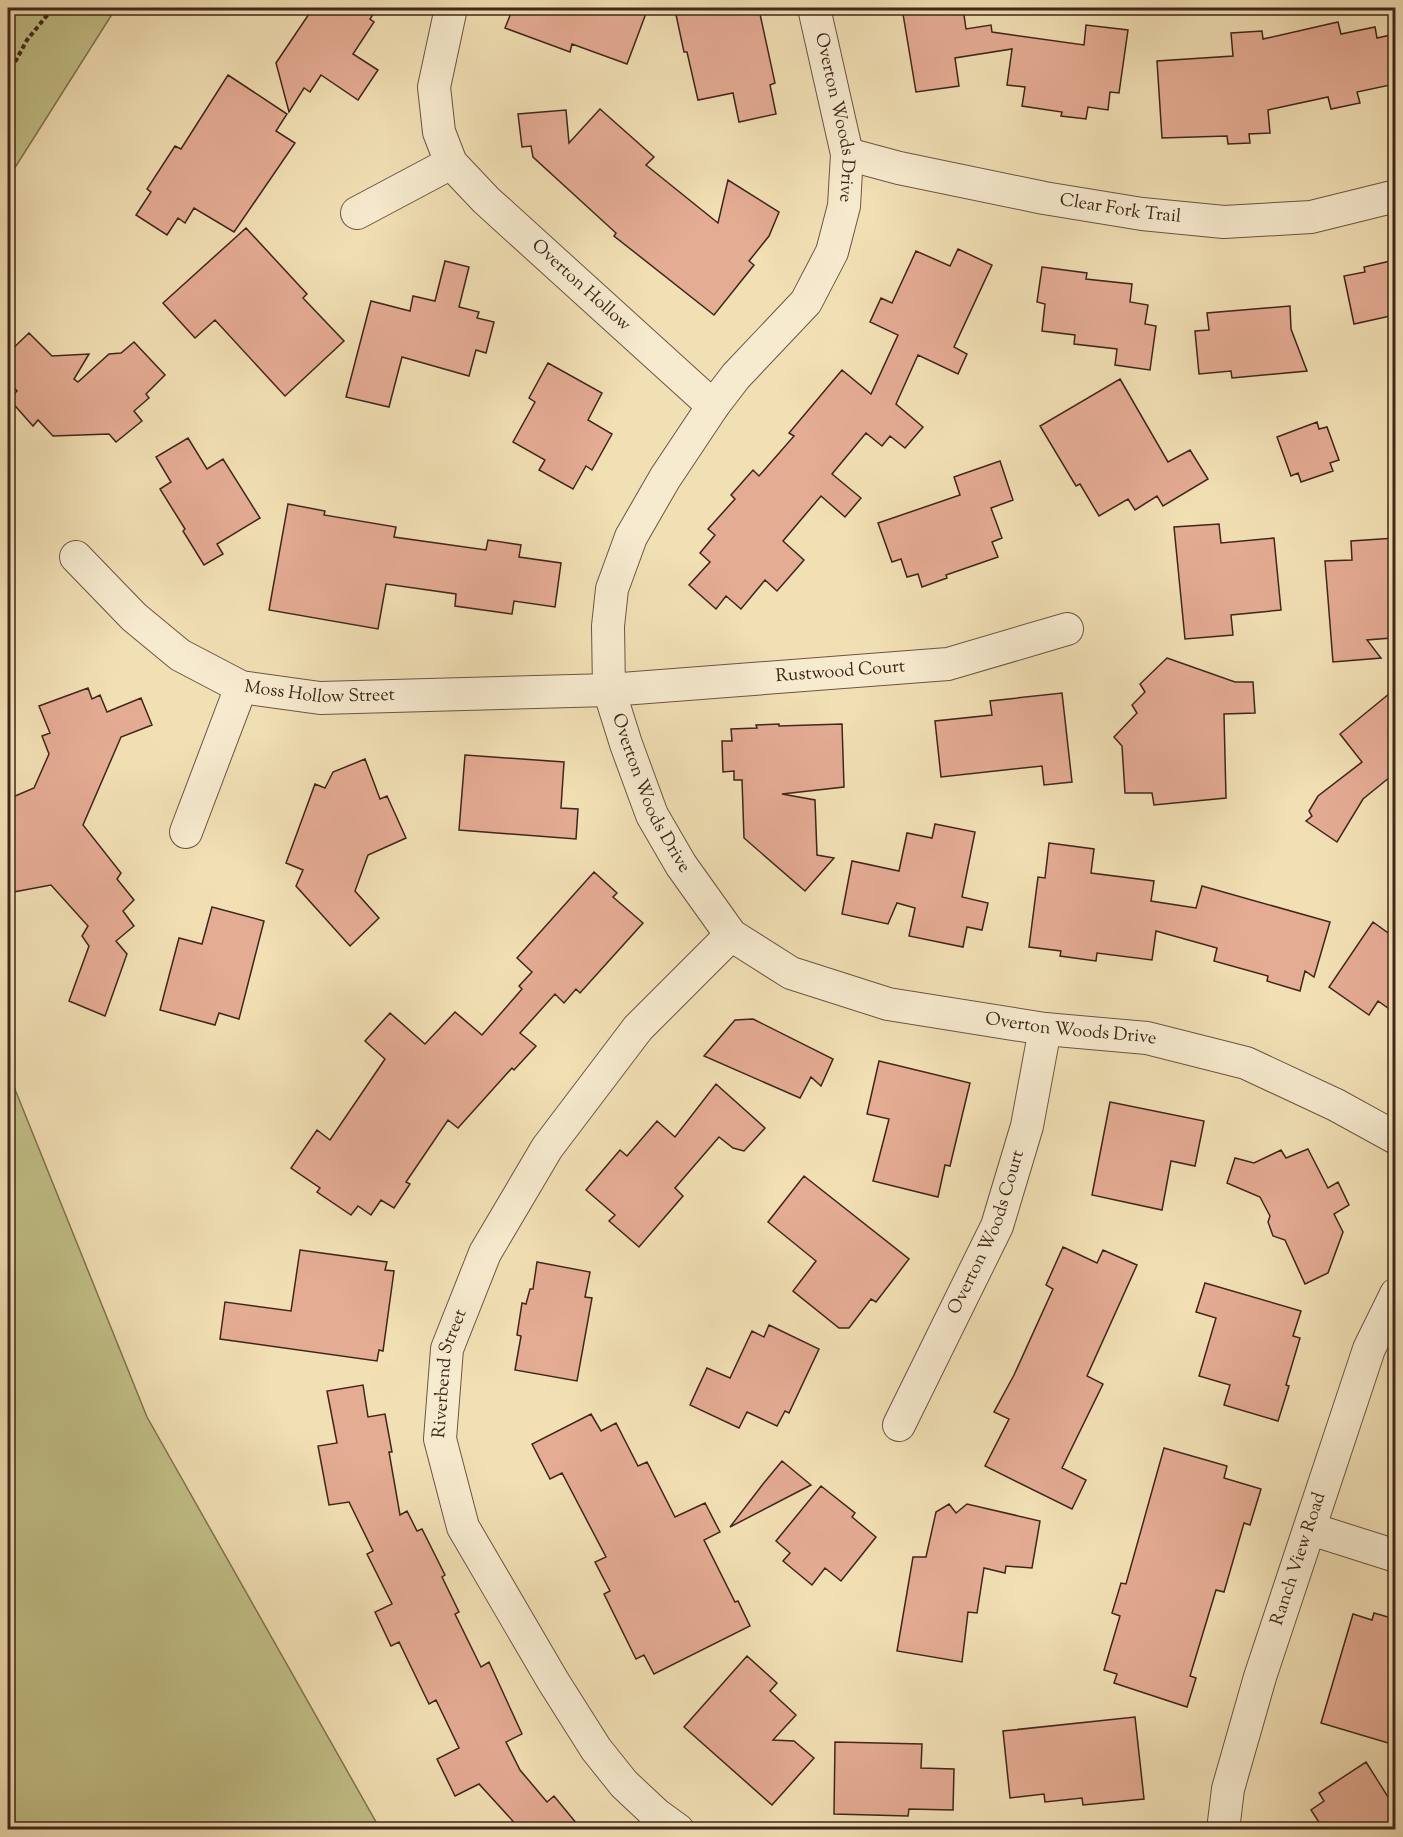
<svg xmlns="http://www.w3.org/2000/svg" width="1403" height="1837" font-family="'Sorts Mill Goudy',serif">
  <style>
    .green { fill: #c2c088; stroke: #807352; stroke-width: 1.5 }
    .building { fill: #e5ac94; stroke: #3f261b; stroke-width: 1.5 }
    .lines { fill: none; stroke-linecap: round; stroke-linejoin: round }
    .minor-casing { stroke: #6c5442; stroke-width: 34 }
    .path { stroke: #3f261b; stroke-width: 4; stroke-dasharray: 4.5 3; stroke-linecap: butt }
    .minor { stroke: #f7ebcf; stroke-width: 32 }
    .labels { text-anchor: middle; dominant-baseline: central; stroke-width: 5; stroke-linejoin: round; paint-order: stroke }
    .street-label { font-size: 18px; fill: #3f261b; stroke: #f7ebcf }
  </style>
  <rect width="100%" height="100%" fill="#f2e0b5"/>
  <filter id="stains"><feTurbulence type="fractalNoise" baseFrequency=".00333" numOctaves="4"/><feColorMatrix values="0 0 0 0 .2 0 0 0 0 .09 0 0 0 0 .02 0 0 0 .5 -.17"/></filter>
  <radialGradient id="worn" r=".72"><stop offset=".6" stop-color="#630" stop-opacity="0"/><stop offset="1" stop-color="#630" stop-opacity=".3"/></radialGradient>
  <path class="green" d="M 8,8 L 116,8 L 16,166 L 8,175 Z
    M 8,1072 L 147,1417 L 380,1829 L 8,1829 Z"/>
  <path class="building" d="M 313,8 L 377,8 L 370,19 L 374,22 L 353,54 L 378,70 L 358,100 L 321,75 L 310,92 L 304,88 L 289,112 L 276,63 Z
    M 513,8 L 648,8 L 627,64 L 572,44 L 570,52 L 505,28 Z
    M 687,8 L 755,8 L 757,14 L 760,14 L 775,83 L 770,85 L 776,114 L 739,122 L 733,93 L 698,100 L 687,52 L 684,52 L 675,10 Z
    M 902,8 L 963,8 L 966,29 L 991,25 L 992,32 L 1084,45 L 1086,25 L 1128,30 L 1119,93 L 1110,92 L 1108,110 L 1088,107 L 1086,119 L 1061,116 L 1062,112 L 1022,106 L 1025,87 L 1007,85 L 1012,49 L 955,58 L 959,86 L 916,92 Z
    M 1338,22 L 1341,34 L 1375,27 L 1377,38 L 1395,34 L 1395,84 L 1357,92 L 1360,103 L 1331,109 L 1328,97 L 1268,110 L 1270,133 L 1249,134 L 1250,143 L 1228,144 L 1227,136 L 1162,138 L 1157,61 L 1233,56 L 1231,33 L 1262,31 L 1263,39 Z
    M 228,75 L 287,114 L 276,131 L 295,143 L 234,232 L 194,208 L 185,223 L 178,218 L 167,235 L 136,215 L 151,192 L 147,189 L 175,146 L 181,149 Z
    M 600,109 L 654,157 L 646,165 L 718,223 L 728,180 L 779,212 L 769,236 L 749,261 L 754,265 L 714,315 L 614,236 L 616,233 L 533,157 L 531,146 L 522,147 L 518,114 L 566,110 L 569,143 Z
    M 246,228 L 307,294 L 303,298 L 344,341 L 285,396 L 215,320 L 195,338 L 163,303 Z
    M 958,249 L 992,265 L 954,347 L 967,354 L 958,374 L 918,355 L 896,404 L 923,427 L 905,448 L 890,436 L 882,446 L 866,433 L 832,474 L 861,498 L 845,517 L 821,496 L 783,541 L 804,560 L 777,591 L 765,580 L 741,609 L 726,596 L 716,609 L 689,585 L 710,562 L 700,553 L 715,535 L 708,529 L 735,499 L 731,495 L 753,470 L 759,476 L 794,436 L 789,433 L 842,370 L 871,394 L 898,335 L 870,322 L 881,298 L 892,303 L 916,251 L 950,266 Z
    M 1395,260 L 1395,315 L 1354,324 L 1344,276 L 1365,272 L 1364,267 Z
    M 445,261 L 469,267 L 459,307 L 479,312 L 477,318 L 494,322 L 486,353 L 476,350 L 469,376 L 402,357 L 389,407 L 346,397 L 371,301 L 410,311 L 413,296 L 435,301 Z
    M 1042,267 L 1087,273 L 1086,279 L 1132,284 L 1130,302 L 1148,305 L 1145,324 L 1156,326 L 1150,370 L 1115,365 L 1117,349 L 1074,344 L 1075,335 L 1042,331 L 1045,304 L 1037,302 Z
    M 1290,306 L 1291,329 L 1307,371 L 1232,378 L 1231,371 L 1199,374 L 1195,331 L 1209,330 L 1207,313 Z
    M 29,333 L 52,356 L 89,354 L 74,379 L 78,382 L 109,354 L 121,353 L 134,342 L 165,375 L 146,394 L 149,398 L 134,411 L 142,421 L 116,442 L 109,434 L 53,436 L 38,420 L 33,426 L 9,399 L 17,391 L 8,381 L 8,353 Z
    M 548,363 L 602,393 L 588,420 L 612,434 L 592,470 L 586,466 L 573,489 L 539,470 L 545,460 L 513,442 L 535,402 L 529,398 Z
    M 1120,379 L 1168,462 L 1190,450 L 1208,479 L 1163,506 L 1157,496 L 1135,510 L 1128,499 L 1099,516 L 1080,484 L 1076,486 L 1040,426 Z
    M 1317,422 L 1319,429 L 1327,427 L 1339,460 L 1330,463 L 1333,471 L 1301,482 L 1298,473 L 1291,476 L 1277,437 Z
    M 188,438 L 207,469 L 223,459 L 260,518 L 217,544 L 223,554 L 204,565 L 183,531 L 185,529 L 160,489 L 171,482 L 156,457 Z
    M 1000,461 L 1013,500 L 991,508 L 1002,538 L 992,542 L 998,557 L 946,575 L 947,578 L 922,587 L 918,574 L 907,577 L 901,559 L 892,562 L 878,523 L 960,495 L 954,477 Z
    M 288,504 L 325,511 L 324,515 L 396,527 L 394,537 L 486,550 L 488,540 L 521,545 L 519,557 L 561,563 L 555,607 L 514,601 L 512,614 L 455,606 L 456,594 L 386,584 L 378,629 L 269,610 Z
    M 1219,524 L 1221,543 L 1274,538 L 1281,610 L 1231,615 L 1233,635 L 1185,639 L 1174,527 Z
    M 1395,538 L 1395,630 L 1390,631 L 1391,638 L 1367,640 L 1381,658 L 1333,662 L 1325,561 L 1352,560 L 1351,541 Z
    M 1167,658 L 1235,682 L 1253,682 L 1255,713 L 1224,714 L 1226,798 L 1154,805 L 1152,793 L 1125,793 L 1122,746 L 1114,737 L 1137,713 L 1132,705 L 1145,692 L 1140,684 Z
    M 88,688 L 92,699 L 100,695 L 107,712 L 141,698 L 152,725 L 121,737 L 83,825 L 121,873 L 117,879 L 134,900 L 123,911 L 134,926 L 116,941 L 127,954 L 105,1016 L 69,1001 L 89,946 L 82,936 L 88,926 L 51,885 L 8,893 L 8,799 L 34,788 L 49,754 L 42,736 L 50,733 L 39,706 Z
    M 1395,689 L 1395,773 L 1363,799 L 1337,842 L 1306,821 L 1312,816 L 1309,811 L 1318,796 L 1362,762 L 1340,734 Z
    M 1062,693 L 1072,782 L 1044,785 L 1042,766 L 941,777 L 935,721 L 992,715 L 990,701 Z
    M 779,724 L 779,726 L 842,724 L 844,787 L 782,794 L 815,800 L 817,855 L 834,858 L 805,891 L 744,838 L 742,780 L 734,780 L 734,771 L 723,772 L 722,741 L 732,741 L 731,729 L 757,728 L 756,725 Z
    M 465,755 L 564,762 L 561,808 L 578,809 L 576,839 L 459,830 Z
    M 365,759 L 380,799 L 387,796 L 406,838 L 368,855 L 355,891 L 379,918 L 350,946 L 296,886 L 303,870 L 286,863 L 315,784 L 325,788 L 333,772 Z
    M 935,824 L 975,832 L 962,897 L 988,903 L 982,930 L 967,927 L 963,947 L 909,936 L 915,908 L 897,903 L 888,924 L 842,914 L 852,861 L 899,871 L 907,833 L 932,838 Z
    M 1049,843 L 1094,849 L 1091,873 L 1154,881 L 1151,901 L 1196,908 L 1202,886 L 1330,922 L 1314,977 L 1305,971 L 1300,991 L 1267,981 L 1268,976 L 1214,961 L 1217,948 L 1156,931 L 1152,960 L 1097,953 L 1096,961 L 1060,956 L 1061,951 L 1029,947 L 1038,877 L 1045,878 Z
    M 594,872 L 617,893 L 613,897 L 643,923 L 580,993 L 576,989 L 564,1003 L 555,994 L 520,1033 L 536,1046 L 514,1070 L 512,1068 L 458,1128 L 448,1120 L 406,1182 L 410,1184 L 394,1208 L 381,1200 L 371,1215 L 358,1206 L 351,1215 L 317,1192 L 320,1188 L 291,1168 L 317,1130 L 330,1140 L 385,1059 L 365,1041 L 390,1013 L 425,1044 L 455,1012 L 482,1035 L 522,989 L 519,986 L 532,972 L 517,958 Z
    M 212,907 L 264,921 L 239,1019 L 219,1013 L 215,1025 L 160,1010 L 179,938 L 202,944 Z
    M 1373,922 L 1395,938 L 1395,1013 L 1378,1001 L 1369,1015 L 1329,987 Z
    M 753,1019 L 833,1059 L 821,1086 L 811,1077 L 800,1098 L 704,1056 L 735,1020 Z
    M 879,1061 L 970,1083 L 950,1166 L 945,1165 L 938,1197 L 873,1181 L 889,1119 L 867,1114 Z
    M 716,1084 L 765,1128 L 744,1151 L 733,1148 L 719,1137 L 675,1188 L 683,1196 L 639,1247 L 609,1221 L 615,1215 L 586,1190 L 620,1150 L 627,1156 L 657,1121 L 675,1137 Z
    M 1110,1102 L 1204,1121 L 1195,1166 L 1171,1161 L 1162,1210 L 1092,1195 Z
    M 1308,1149 L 1328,1188 L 1338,1182 L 1349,1205 L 1334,1214 L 1343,1232 L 1328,1273 L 1305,1284 L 1285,1240 L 1273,1236 L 1268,1222 L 1270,1216 L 1260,1197 L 1227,1183 L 1235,1158 L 1254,1163 L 1281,1150 L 1286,1158 Z
    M 804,1176 L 909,1259 L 876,1302 L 871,1299 L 849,1328 L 839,1328 L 793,1291 L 816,1261 L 768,1222 Z
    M 1063,1247 L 1097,1263 L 1103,1250 L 1137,1265 L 1087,1376 L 1103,1384 L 1062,1468 L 1086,1480 L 1072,1509 L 985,1466 L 1009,1419 L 994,1412 L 1014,1375 L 1053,1289 L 1046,1285 Z
    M 300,1250 L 387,1262 L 385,1270 L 394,1271 L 383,1351 L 379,1350 L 377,1361 L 220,1339 L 225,1302 L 291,1311 Z
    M 537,1262 L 590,1272 L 585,1297 L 592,1298 L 577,1381 L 515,1370 L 521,1336 L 517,1335 L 522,1303 L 526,1304 L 530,1289 L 533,1289 Z
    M 1205,1283 L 1301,1311 L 1293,1336 L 1300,1338 L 1286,1385 L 1289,1386 L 1278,1421 L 1224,1405 L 1230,1385 L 1199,1376 L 1216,1318 L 1196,1312 Z
    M 769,1325 L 819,1349 L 789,1413 L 785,1411 L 777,1426 L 747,1412 L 739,1428 L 690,1405 L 707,1368 L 730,1378 L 752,1331 L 764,1337 Z
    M 363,1385 L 368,1417 L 385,1414 L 392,1452 L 389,1452 L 400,1515 L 407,1511 L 417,1531 L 422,1529 L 445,1575 L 442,1577 L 459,1612 L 455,1614 L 481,1667 L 489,1662 L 522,1734 L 506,1742 L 520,1770 L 547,1802 L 554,1796 L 582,1830 L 521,1830 L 479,1784 L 455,1796 L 437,1759 L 459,1748 L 436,1700 L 429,1704 L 399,1642 L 391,1646 L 375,1612 L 392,1604 L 367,1554 L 373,1551 L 349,1502 L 329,1505 L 318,1446 L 337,1443 L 327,1391 Z
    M 591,1414 L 601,1431 L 616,1423 L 638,1466 L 647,1462 L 675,1517 L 705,1503 L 720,1532 L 704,1540 L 735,1602 L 738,1601 L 750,1626 L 654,1674 L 644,1655 L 636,1659 L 604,1594 L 610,1591 L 595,1562 L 606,1557 L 562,1473 L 550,1479 L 532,1444 Z
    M 1164,1448 L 1227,1466 L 1224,1478 L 1261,1489 L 1250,1525 L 1244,1523 L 1224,1592 L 1216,1590 L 1190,1676 L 1196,1678 L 1187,1707 L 1114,1683 L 1117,1674 L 1104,1670 L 1120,1616 L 1112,1613 L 1121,1583 L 1126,1584 Z
    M 782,1461 L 811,1485 L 730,1527 L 763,1484 Z
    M 821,1486 L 855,1513 L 852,1517 L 876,1537 L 841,1581 L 825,1568 L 812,1585 L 783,1561 L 790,1553 L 776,1541 Z
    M 949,1504 L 956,1513 L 967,1504 L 1040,1521 L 1032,1568 L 1006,1566 L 1005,1573 L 984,1568 L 977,1613 L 968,1612 L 962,1662 L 897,1651 L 913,1557 L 926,1557 L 936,1512 Z
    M 1374,1613 L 1395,1619 L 1395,1745 L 1321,1723 L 1353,1614 L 1372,1620 Z
    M 747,1656 L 777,1683 L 770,1691 L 796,1715 L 773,1740 L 794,1741 L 814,1758 L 772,1805 L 684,1727 Z
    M 1135,1717 L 1144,1799 L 1083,1805 L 1082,1798 L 1045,1802 L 1044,1794 L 1010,1798 L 1003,1731 Z
    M 835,1742 L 922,1744 L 921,1768 L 954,1769 L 953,1810 L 909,1809 L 908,1816 L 834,1814 Z
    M 1366,1762 L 1395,1808 L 1395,1830 L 1324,1830 L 1311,1810 L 1324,1801 L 1319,1793 Z"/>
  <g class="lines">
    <defs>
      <g id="minor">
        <path id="s1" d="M 451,8 L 434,87 L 439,132 L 451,163 L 486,200 L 713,406"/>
        <path id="s2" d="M 814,8 L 847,154 L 844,206 L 832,252 L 806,302 L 736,376 L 713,406 L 665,478 L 631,537 L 612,589 L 608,626 L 609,690 L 626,744 L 652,815 L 681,865 L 731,935 L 791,973 L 888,1004 L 1045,1029 L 1147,1038 L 1246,1063 L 1336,1105 L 1396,1138"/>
        <path id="s3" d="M 847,154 L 899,168 L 1044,198 L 1142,214 L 1224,222 L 1311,217 L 1396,196"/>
        <path d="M 357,213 L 451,163"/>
        <path id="s4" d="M 76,557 L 134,617 L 180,655 L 241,687 L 320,698 L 609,690 L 948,664 L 1067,629"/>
        <path d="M 186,832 L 241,687"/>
        <path id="s5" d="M 899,1425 L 997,1226 L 1027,1126 L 1045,1029"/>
        <path d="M 1311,1529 L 1396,1556"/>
        <path id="s6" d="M 678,1830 L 656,1814 L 624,1784 L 596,1749 L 553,1681 L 463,1527 L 440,1439 L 447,1349 L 485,1253 L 547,1148 L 638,1028 L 731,935"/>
        <path id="s7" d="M 1223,1830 L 1228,1789 L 1260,1677 L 1369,1349 L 1396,1294"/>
      </g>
    </defs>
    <use href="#minor" class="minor-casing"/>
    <path class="path" d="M 8,75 L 27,40 L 53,8"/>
    <use href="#minor" class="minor"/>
  </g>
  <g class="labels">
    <g class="street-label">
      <text stroke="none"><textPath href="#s2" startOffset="112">Overton Woods Drive</textPath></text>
      <text stroke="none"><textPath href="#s3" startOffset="279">Clear Fork Trail</textPath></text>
      <text stroke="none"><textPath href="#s1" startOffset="338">Overton Hollow</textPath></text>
      <text stroke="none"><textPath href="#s4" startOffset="813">Rustwood Court</textPath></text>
      <text stroke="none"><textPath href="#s4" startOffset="291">Moss Hollow Street</textPath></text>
      <text stroke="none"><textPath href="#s2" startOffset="868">Overton Woods Drive</textPath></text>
      <text stroke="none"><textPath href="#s2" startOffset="1390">Overton Woods Drive</textPath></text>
      <text stroke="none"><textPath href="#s5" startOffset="212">Overton Woods Court</textPath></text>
      <text stroke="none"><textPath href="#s6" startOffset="532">Riverbend Street</textPath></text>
      <text stroke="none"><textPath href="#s7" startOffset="282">Ranch View Road</textPath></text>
    </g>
  </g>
  <rect width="1403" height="1837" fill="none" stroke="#f2e0b5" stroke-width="30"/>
  <rect x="9" y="9" width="1385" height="1819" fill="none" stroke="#3f261b" stroke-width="3"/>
  <rect x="15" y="15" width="1373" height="1807" fill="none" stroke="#3f261b" stroke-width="1.5"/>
  <rect width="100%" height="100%" filter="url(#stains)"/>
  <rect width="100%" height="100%" fill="url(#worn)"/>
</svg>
